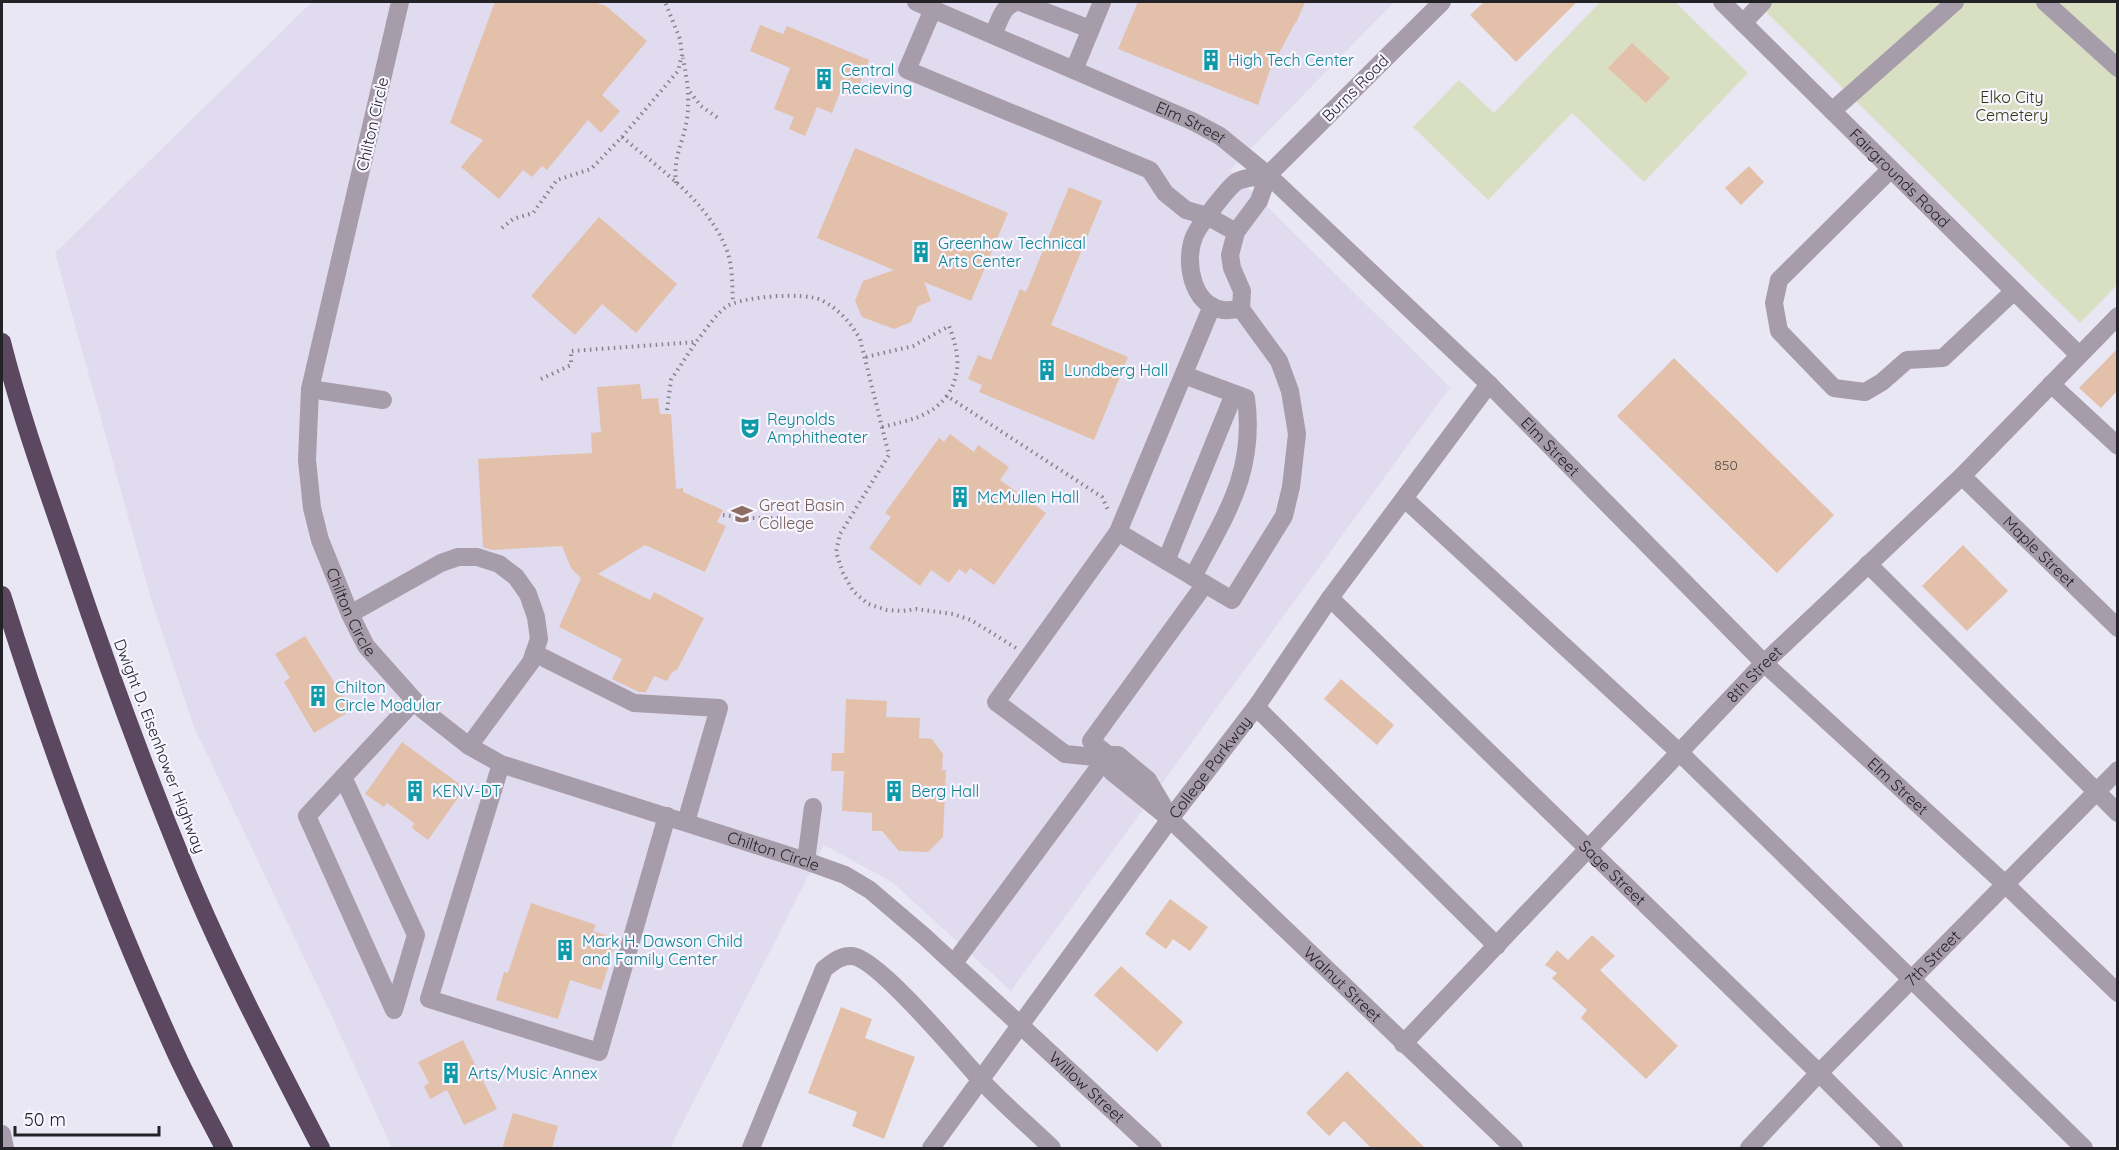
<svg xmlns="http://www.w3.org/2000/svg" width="2119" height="1150" font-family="Quicksand,sans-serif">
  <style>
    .built { fill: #e0dbee }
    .green { fill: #d9dfc2 }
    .building { fill: #e3c0aa }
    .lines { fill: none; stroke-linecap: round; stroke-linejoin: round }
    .path { stroke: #85838c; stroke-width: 4; stroke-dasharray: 1.5 4.5; stroke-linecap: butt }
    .minor { stroke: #a79caa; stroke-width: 18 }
    .highway { stroke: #5c4761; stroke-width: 18 }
    .labels { text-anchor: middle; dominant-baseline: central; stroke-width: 4.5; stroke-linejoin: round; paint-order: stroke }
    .number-label { font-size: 14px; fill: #534a48 }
    .culture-label { font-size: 16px; fill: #0d838f; stroke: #f7f5ff; text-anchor: start }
    .street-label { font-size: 16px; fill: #232227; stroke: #f7f5ff }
    .park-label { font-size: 16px; fill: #32380c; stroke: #f7f5ff }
    .education-label { font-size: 16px; fill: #785e54; stroke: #f7f5ff; text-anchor: start }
  </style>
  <rect width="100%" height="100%" fill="#eae7f4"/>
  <path class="built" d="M 312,2 L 1394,2 L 1230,170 L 1450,387 L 1011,991 L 892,882 L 824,845 L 670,1148 L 392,1148 L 328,1008 L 194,727 L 151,599 L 55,253 Z"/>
  <path class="green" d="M 1600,2 L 1675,2 L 1748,73 L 1644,182 L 1572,113 L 1488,200 L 1413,127 L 1459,80 L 1494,113 Z
    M 1756,2 L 2117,2 L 2117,285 L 2080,323 Z"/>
  <path class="building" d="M 495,2 L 593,2 L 606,6 L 647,41 L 602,95 L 620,111 L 601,133 L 588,120 L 547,170 L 542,166 L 532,177 L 523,170 L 499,199 L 461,167 L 483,140 L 450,123 Z
    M 1138,2 L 1305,2 L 1296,23 L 1295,23 L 1269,72 L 1258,105 L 1118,49 Z
    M 1484,2 L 1577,2 L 1516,62 L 1470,15 Z
    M 760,25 L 783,34 L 787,26 L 869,60 L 855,96 L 841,90 L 832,113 L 817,107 L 805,136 L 789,129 L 794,117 L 774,109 L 790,68 L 750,51 Z
    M 1632,43 L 1670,78 L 1646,103 L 1608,68 Z
    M 855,148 L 1008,213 L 971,301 L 924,282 L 931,301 L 918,306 L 911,322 L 894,329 L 862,317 L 855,301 L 863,281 L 894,270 L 817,238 Z
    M 1749,166 L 1764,182 L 1741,205 L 1725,188 Z
    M 1069,187 L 1102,201 L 1051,325 L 1128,357 L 1094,440 L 979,392 L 982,385 L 968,379 L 978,355 L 991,360 L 1020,289 L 1026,292 Z
    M 599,217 L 677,284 L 636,333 L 602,304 L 575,335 L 531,296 Z
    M 2118,348 L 2118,390 L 2101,408 L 2079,388 Z
    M 1674,358 L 1834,515 L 1777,573 L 1617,416 Z
    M 640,384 L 642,399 L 658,398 L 660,414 L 671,414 L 676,489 L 683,488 L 683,492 L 723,510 L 717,522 L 726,526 L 705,572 L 645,545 L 598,574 L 650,600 L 654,592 L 704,618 L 677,670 L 672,672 L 667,681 L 654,676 L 646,692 L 639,692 L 612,679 L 622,659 L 559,627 L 581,578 L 571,568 L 562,546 L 492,550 L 483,547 L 478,459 L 592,453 L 591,433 L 601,432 L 597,387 Z
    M 950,434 L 974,452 L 978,445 L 1009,467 L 1000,480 L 1046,513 L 994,585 L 970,568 L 966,574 L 959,569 L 949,583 L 931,570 L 920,586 L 869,548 L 891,517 L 885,513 L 939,438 L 944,442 Z
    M 1963,545 L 2008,591 L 1967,631 L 1922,586 Z
    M 305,636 L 352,710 L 314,733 L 284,682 L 290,678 L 275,654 Z
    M 1341,679 L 1394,725 L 1377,745 L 1324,699 Z
    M 846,699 L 887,701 L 886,717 L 920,718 L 919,738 L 932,739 L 943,754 L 942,770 L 946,770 L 943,837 L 928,852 L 899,851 L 882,831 L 872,831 L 872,813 L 842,811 L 844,771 L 831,771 L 832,753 L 844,753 Z
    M 402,742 L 465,788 L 428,840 L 412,828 L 414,823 L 387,803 L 384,807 L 365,794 Z
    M 1170,899 L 1208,927 L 1190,951 L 1173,939 L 1166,949 L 1145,934 Z
    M 531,903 L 596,925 L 593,931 L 617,939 L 601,990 L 570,980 L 558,1019 L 496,1000 L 504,972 L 508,973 Z
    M 1592,935 L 1615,956 L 1600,970 L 1678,1046 L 1646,1079 L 1581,1018 L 1587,1010 L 1552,978 L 1557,973 L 1545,965 L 1557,950 L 1568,960 Z
    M 1121,966 L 1183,1022 L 1157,1052 L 1094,995 Z
    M 841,1007 L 872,1019 L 865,1038 L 915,1057 L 884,1139 L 852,1126 L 857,1112 L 808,1093 Z
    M 463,1040 L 497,1109 L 464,1125 L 447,1090 L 430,1099 L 424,1086 L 429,1083 L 418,1062 Z
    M 1347,1071 L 1426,1149 L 1372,1149 L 1344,1121 L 1329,1136 L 1306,1113 Z
    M 513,1113 L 558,1126 L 552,1149 L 502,1149 Z"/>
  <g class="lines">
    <path class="path" d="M 690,92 L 701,106 L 718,118
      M 622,137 C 661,170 706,200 726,248 C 733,265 732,285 733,303
      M 676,183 C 673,156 683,144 687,119 C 690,96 687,80 683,58
      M 502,228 L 513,219 L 533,213 L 557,180 L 591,169 L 622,137 L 678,71 L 682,55 L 680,39 L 665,2
      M 866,357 L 913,346 L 949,326 C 959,351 962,373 947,396
      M 541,379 L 571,365 L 571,351 L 696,342 C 704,332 716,314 726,307 C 741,296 805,292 821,300 C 839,309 850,322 860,339 L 889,455 L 840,534 L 836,552 L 843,573 L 853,591 L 868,604 L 887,610 L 902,611 L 916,609 L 953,614 L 971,620 L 1016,648
      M 667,410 L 671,380 L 696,342
      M 882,427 C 909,420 929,418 947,396 L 1102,497 L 1108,510
      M 723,515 L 748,518 L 778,518"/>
    <g class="minor">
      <path id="s1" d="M 400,2 L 310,389 L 307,460 L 312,508 L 320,540 L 350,614 L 366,646 L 423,710 L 469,746 L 501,764 L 806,861 L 845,875 L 870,890 L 925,937 L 1153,1148"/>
      <path id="s2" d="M 916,2 L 1192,121 L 1220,136 L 1268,175 L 1489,384 L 1764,663 L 2005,884 L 2118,993"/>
      <path d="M 1020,2 L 1090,29"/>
      <path id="s3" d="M 1442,2 L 1268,175 L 1259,201 L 1236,232 L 1230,255 L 1232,268 L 1242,291 L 1241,309 L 1279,361 L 1290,391 L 1297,434 L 1291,487 L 1284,516 L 1232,600 L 1205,584 L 1091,741 L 1108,755 L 1112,772 L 1170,819 L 1514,1148"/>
      <path id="s4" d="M 1722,2 L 2079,355"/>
      <path d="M 2045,2 L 2118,68"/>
      <path d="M 933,9 L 907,70 L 1150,170 L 1165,193 L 1186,210 L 1207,216 L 1236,232"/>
      <path d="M 1743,23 L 1763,2"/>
      <path d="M 993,35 C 999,23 1002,5 1017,2"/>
      <path d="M 1074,70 L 1102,2"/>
      <path d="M 1832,111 L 1955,2"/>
      <path d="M 1891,169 L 1779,280 L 1774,303 L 1779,331 L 1834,388 L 1865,392 L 1882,382 L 1907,360 L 1943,358 L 2014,291"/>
      <path d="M 1241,309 C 1235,309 1228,311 1223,310 C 1192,306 1184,261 1194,237 C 1198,226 1227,189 1236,182 C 1244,177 1259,177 1268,175"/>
      <path d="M 1184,375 L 1246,398 C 1256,473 1225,515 1193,577"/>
      <path d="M 2051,384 L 2118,446"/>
      <path d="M 310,389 L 383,400"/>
      <path id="s5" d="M 1962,476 L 2118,628"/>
      <path d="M 1405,499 L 1680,753 L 2084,1148"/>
      <path d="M 1118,532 L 1212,306"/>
      <path d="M 1166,561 L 1234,394"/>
      <path d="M 1868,564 L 2118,813"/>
      <path id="s6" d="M 1330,598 L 1819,1073 L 1894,1148"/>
      <path d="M 350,614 L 441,563 L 458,557 L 477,557 L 499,564 L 516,577 L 528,594 L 536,617 L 539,639 L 531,662 L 469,746"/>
      <path d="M 534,653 L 634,703 L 719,708 L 686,822"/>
      <path d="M 1256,707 L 1497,946"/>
      <path d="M 1108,755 L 1118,755 L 1148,780 L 1165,809"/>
      <path d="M 1105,758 L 1065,754 L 996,702 L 1118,532 L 1205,584"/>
      <path d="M 501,764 L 429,999 L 599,1052 L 667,816"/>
      <path d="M 343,777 L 416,935 L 394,1010 L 307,816 L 414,701"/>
      <path d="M 806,861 L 813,807"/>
      <path d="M 954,963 L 1108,755"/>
      <path id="s7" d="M 1403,1044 L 1764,663 L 1962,476 L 2118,316"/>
      <path d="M 2,1134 L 5,1148"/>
      <path d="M 751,1148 L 824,969 C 832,963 841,955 852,956 C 878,958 959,1056 980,1079 C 1002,1103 1028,1125 1052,1148"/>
      <path id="s8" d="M 931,1148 L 1170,819 L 1256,707 L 1330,598 L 1489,384"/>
      <path id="s9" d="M 1749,1148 L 1819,1073 L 2118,770"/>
    </g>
    <path class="highway" d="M 2,342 C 21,417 47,489 72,562 C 107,666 145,770 187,872 C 226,966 274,1057 321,1148
      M 2,595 C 50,748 106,900 173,1047 C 188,1081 207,1115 224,1148"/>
  </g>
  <defs>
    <symbol id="building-bare" viewBox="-9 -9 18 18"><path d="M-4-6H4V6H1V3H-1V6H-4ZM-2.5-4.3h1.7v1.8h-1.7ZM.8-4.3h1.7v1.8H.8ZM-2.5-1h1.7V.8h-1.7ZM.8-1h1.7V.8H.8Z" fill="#0f9aa8" stroke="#f7f5ff" stroke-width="2.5" paint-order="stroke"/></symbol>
    <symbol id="theatre-bare" viewBox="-9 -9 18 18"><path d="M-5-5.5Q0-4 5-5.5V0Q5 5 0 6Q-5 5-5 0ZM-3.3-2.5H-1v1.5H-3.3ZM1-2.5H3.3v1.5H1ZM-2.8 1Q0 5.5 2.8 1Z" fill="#0f9aa8" stroke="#f7f5ff" stroke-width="2.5" paint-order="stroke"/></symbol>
    <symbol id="university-bare" viewBox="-9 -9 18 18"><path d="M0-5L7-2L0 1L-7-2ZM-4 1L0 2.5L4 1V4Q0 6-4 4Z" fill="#8d6e63" stroke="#f7f5ff" stroke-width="2.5" paint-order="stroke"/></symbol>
  </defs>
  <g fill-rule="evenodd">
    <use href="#building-bare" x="1196" y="45" width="30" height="30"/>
    <use href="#building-bare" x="809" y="64" width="30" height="30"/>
    <use href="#building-bare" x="906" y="237" width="30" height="30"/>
    <use href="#building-bare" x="1032" y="355" width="30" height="30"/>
    <use href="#theatre-bare" x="735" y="413" width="30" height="30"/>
    <use href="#building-bare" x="945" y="482" width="30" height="30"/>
    <use href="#university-bare" x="727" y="499" width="30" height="30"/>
    <use href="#building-bare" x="303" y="681" width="30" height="30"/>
    <use href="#building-bare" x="400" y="776" width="30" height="30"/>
    <use href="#building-bare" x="879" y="776" width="30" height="30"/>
    <use href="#building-bare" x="550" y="935" width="30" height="30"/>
    <use href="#building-bare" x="436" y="1058" width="30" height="30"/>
  </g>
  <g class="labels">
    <g class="number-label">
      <text x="1726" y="465">850</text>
    </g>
    <g class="culture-label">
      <text x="1228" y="60">High Tech Center</text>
      <text x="841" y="70">Central<tspan x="841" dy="18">Recieving</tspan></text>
      <text x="938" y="243">Greenhaw Technical<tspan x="938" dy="18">Arts Center</tspan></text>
      <text x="1064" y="370">Lundberg Hall</text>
      <text x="767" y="419">Reynolds<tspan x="767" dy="18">Amphitheater</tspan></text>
      <text x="977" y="497">McMullen Hall</text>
      <text x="335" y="687">Chilton<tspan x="335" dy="18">Circle Modular</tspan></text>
      <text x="432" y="791">KENV-DT</text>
      <text x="911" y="791">Berg Hall</text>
      <text x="582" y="941">Mark H. Dawson Child<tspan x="582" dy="18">and Family Center</tspan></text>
      <text x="468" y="1073">Arts/Music Annex</text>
    </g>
    <g class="street-label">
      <text transform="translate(1355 88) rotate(-45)">Burns Road</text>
      <text transform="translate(372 124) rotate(-77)">Chilton Circle</text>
      <text stroke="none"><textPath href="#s2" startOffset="300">Elm Street</textPath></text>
      <text stroke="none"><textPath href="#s4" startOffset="250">Fairgrounds Road</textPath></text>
      <text stroke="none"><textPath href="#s2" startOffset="786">Elm Street</textPath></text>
      <text stroke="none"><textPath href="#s5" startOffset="108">Maple Street</textPath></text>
      <text stroke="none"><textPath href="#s1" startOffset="628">Chilton Circle</textPath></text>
      <text stroke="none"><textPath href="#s7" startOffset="510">8th Street</textPath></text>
      <text transform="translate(160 746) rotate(69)">Dwight D. Eisenhower Highway</text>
      <text stroke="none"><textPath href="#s8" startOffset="472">College Parkway</textPath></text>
      <text stroke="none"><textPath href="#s2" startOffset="1272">Elm Street</textPath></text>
      <text stroke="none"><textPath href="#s1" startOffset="1132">Chilton Circle</textPath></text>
      <text stroke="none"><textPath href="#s6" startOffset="394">Sage Street</textPath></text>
      <text stroke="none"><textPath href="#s9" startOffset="264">7th Street</textPath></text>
      <text stroke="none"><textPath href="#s3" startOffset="1292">Walnut Street</textPath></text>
      <text stroke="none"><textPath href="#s1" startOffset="1530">Willow Street</textPath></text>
    </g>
    <g class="park-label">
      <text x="2012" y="97">Elko City<tspan x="2012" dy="18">Cemetery</tspan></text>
    </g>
    <g class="education-label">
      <text x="759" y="505">Great Basin<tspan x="759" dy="18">College</tspan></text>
    </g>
  </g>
  <rect width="2119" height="1150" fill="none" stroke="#232227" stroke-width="6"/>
  <path d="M15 1126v9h144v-9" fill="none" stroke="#232227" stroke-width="3"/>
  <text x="24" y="1126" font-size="18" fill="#232227" stroke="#f7f5ff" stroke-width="4.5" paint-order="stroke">50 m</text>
</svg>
